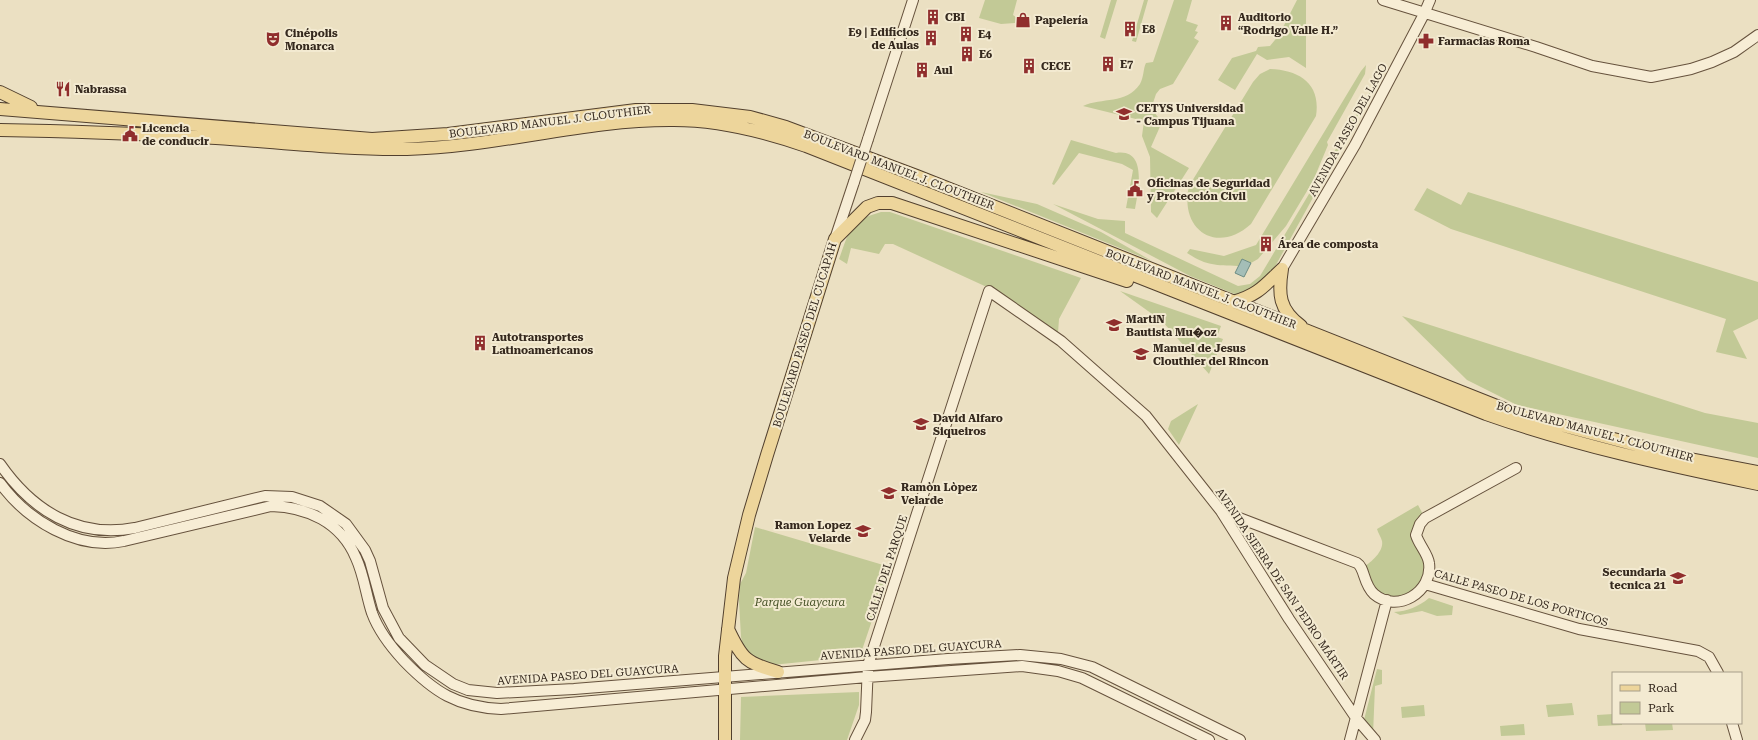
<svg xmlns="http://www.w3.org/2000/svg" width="1758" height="740" font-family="'Roboto Serif',serif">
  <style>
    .green { fill: #c2c996 }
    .water { fill: #a4beb7; stroke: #6c8c84 }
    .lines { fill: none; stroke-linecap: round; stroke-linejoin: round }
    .secondary-casing { stroke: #66523d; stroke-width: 12 }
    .primary-casing { stroke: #52402e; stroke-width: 14 }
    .secondary { stroke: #f7edd5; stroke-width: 10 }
    .primary { stroke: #edd59b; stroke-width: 12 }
    .secondary-bridge-casing { stroke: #66523d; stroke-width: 12; stroke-linecap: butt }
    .secondary-bridge { stroke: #f7edd5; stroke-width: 10 }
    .labels { text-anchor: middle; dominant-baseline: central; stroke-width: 4; stroke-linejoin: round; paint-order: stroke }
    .poi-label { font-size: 11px; font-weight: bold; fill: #35291e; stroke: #f3ead1; text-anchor: start }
    .street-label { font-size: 11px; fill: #35291e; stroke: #f3ead1 }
    .park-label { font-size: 11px; font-style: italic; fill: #455025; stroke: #f3ead1 }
  </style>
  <rect width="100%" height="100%" fill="#ebe0c2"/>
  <path class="green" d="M 985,0 L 1017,0 L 1013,15 L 1017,18 L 1015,23 L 1001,24 L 979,18 Z
    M 1111,0 L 1117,0 L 1105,39 L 1100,37 Z
    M 1144,0 L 1148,0 L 1136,42 L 1132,41 Z
    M 1174,0 L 1192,0 L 1186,21 L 1198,25 L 1195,31 L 1198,32 L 1194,38 L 1199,41 L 1173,84 L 1160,89 L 1156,94 L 1153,103 L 1153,111 L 1162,122 L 1151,147 L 1189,168 L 1157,218 L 1151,212 L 1150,157 L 1142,136 L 1144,121 L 1083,106 C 1102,97 1126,105 1140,84 C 1144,77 1143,69 1146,63 L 1153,62 Z
    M 1297,0 L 1306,0 L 1306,68 L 1289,57 L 1267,60 L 1257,54 L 1235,90 L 1218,80 L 1232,58 L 1256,51 L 1258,47 L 1270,46 L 1279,35 Z
    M 1366,65 L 1365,74 L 1327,142 L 1328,145 L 1313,181 L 1286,226 L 1258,259 L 1251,263 L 1242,259 L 1238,266 C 1215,265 1207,266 1187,253 L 1190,249 L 1224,256 L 1256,245 L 1361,71 Z
    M 1386,65 L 1266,283 L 1237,295 L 1190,276 L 1053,204 L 1098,219 L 1125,221 L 1125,233 L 1238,286 L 1250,284 L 1260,276 Z
    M 1270,69 C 1300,70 1321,84 1316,116 L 1251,224 C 1217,255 1179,230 1189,186 L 1253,82 L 1260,74 Z
    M 1071,140 L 1116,153 C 1148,148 1138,192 1135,209 L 1126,208 L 1133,170 L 1122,164 L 1079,153 L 1054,185 L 1052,184 Z
    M 1427,188 L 1461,205 L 1468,192 L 1758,282 L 1758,319 L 1733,331 L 1747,359 L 1716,352 L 1726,319 L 1451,229 L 1414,210 Z
    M 981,192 L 1037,204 L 1101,232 L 1152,261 Z
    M 881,212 L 890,212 L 1081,278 L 1059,319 L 1058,333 L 989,288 L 893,244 L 885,244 L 879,254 L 851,248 L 847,264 L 839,259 C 850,230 849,221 881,212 Z
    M 1120,291 L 1221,326 L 1217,337 L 1223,339 L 1209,374 L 1162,321 Z
    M 1402,316 L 1705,413 L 1758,423 L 1758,458 L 1517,405 L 1467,380 Z
    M 1198,404 L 1179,445 L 1168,429 L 1171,421 Z
    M 1418,505 L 1425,518 L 1417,530 L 1429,575 L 1410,598 L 1375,595 L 1362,568 C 1370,563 1384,552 1382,541 C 1381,537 1378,533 1377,529 Z
    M 755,527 L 890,567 L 860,656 L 772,665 L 752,658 L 743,645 L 741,637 L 739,601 L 740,584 L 746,573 Z
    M 1429,598 L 1453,606 L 1452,615 L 1437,616 L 1422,611 L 1400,615 L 1394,612 C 1408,611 1418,607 1429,598 Z
    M 1377,669 L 1382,670 L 1382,684 L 1375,686 L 1373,735 L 1364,720 Z
    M 859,692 L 859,705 L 847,740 L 740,740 L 741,697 Z
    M 1572,703 L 1574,715 L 1548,717 L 1546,705 Z
    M 1424,705 L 1425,716 L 1402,718 L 1401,707 Z
    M 1613,714 L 1613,723 L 1622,723 L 1622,725 L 1598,726 L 1597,715 Z
    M 1645,723 L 1672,723 L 1673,730 L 1646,731 Z
    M 1524,724 L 1525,735 L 1501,736 L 1500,726 Z"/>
  <path class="water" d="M 1242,259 L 1251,263 L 1244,277 L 1235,273 Z"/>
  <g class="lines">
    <defs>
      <path id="secondary" d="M 1383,0 L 1536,47 L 1592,66 L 1651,77 L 1691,69 L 1712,62 L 1734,52 L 1758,35
        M 868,139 L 913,0
        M 835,239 L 854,182
        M 1282,269 L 1355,145 L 1424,14 L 1430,0
        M 0,464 C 32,510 77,539 135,528 L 265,496 L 292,497 L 320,506 L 346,524 L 365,550 L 370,561 L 383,608 L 399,638 L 425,665 L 453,684 L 468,690 L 497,693 L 574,689 L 948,659 L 1020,655 L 1061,659 L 1092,667 L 1240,740
        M 0,483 C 27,520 77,551 124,541 L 271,506 C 307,507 341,522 356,558 C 364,575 366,595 372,613 C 379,632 391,647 404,661 C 434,692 457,707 501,709 L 867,677 L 1022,666 L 1058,671 L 1082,678 L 1209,740
        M 1221,511 L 1357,563 C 1365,568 1363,584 1374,594 C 1397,614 1433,592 1429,563 C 1428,554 1419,545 1416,535 L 1420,524 L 1425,518 L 1516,468
        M 1425,584 L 1579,629 L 1698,651 L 1709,657 L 1718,673
        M 1732,723 L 1737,740
        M 855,740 L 865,720 L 866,712 L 868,665 L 989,291 L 1061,341 L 1146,416 L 1221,511 L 1289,619 L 1356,718 L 1375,740
        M 1350,740 L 1387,600"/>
      <path id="primary" d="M 0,92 L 31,107
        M 0,109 L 372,139 L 448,134 L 636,110 L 692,110 L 750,117 L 786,127 L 917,176 L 1512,412 L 1689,459 L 1758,472
        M 0,130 C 72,131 144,134 216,138 C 279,142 343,150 407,149 C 497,147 585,119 674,120 C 720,120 763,131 806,146 L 1486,414 C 1574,445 1666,465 1758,484
        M 1282,269 C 1278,294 1279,310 1301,326
        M 1233,302 C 1258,295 1264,286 1282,269
        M 728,629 C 742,659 746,663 778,672
        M 725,740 L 725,656 L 734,578 L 749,515 L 767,455 L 835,239 L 867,207 L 878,203 L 892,203 L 1127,281"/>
    </defs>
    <use href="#secondary" class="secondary-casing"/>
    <use href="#primary" class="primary-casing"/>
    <use href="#secondary" class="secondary"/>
    <use href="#primary" class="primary"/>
    <defs>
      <path id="secondary-bridge" d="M 854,182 L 868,139"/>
    </defs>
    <use href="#secondary-bridge" class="secondary-bridge-casing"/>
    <use href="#secondary-bridge" class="secondary-bridge"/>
  </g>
  <defs>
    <symbol id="building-bare" viewBox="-9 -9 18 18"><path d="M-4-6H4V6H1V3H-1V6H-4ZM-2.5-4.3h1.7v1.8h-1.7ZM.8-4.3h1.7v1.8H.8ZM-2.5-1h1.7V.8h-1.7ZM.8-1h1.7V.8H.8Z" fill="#902e2d" stroke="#f3ead1" stroke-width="2.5" paint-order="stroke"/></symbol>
    <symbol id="shop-bare" viewBox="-9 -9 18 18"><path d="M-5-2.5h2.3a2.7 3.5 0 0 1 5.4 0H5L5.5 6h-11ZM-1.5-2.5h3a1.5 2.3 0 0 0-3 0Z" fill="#902e2d" stroke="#f3ead1" stroke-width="2.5" paint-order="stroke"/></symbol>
    <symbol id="theatre-bare" viewBox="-9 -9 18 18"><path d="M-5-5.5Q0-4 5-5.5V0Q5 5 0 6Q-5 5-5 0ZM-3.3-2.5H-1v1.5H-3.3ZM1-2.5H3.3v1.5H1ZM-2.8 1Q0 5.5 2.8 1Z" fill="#902e2d" stroke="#f3ead1" stroke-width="2.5" paint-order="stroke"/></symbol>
    <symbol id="pharmacy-bare" viewBox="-9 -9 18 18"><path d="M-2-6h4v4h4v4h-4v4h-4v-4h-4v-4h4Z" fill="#902e2d" stroke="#f3ead1" stroke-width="2.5" paint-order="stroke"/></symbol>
    <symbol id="restaurant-bare" viewBox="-9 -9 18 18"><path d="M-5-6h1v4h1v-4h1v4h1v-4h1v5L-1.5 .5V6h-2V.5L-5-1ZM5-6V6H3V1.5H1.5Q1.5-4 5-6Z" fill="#902e2d" stroke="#f3ead1" stroke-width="2.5" paint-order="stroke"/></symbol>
    <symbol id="university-bare" viewBox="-9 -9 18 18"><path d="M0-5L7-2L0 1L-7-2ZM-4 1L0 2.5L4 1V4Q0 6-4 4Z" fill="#902e2d" stroke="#f3ead1" stroke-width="2.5" paint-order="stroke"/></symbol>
    <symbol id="civic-bare" viewBox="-9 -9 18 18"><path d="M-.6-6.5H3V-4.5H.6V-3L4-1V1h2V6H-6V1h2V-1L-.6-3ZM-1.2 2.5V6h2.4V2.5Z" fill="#902e2d" stroke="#f3ead1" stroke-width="2.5" paint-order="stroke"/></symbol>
    <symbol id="school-bare" viewBox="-9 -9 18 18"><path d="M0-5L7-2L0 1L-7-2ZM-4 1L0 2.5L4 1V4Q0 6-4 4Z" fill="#902e2d" stroke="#f3ead1" stroke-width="2.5" paint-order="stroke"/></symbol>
  </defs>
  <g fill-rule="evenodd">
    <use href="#building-bare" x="922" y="6" width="22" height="22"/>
    <use href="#shop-bare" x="1012" y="9" width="22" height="22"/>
    <use href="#building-bare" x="1215" y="12" width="22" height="22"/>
    <use href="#building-bare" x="1119" y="18" width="22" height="22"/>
    <use href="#building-bare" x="955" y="23" width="22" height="22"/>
    <use href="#building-bare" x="920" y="27" width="22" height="22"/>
    <use href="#theatre-bare" x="262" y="28" width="22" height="22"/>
    <use href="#pharmacy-bare" x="1415" y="30" width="22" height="22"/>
    <use href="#building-bare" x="956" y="43" width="22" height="22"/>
    <use href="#building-bare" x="1097" y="53" width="22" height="22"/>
    <use href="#building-bare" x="1018" y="55" width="22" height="22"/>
    <use href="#building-bare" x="911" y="59" width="22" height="22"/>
    <use href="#restaurant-bare" x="52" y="78" width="22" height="22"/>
    <use href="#university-bare" x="1113" y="103" width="22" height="22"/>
    <use href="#civic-bare" x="119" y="123" width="22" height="22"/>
    <use href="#civic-bare" x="1124" y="178" width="22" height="22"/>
    <use href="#building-bare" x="1255" y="233" width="22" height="22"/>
    <use href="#school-bare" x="1103" y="314" width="22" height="22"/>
    <use href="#building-bare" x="469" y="332" width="22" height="22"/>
    <use href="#school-bare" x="1130" y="343" width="22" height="22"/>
    <use href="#school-bare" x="910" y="413" width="22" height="22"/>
    <use href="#school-bare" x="878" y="482" width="22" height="22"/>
    <use href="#school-bare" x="852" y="520" width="22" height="22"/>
    <use href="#school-bare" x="1667" y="567" width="22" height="22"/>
  </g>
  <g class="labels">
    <g class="poi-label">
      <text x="945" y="17">CBI</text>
      <text x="1238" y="17">Auditorio<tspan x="1238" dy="13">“Rodrigo Valle H.”</tspan></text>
      <text x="1035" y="20">Papelería</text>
      <text x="1142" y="29">E8</text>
      <text x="919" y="32" text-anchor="end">E9 | Edificios<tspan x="919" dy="13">de Aulas</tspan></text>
      <text x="285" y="33">Cinépolis<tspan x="285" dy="13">Monarca</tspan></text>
      <text x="978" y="34">E4</text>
      <text x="1438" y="41">Farmacias Roma</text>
      <text x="979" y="54">E6</text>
      <text x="1120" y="64">E7</text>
      <text x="1041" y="66">CECE</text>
      <text x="934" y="70">Aul</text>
      <text x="75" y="89">Nabrassa</text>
      <text x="1136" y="108">CETYS Universidad<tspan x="1136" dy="13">- Campus Tijuana</tspan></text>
      <text x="142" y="128">Licencia<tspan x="142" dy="13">de conducir</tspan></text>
      <text x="1147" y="183">Oficinas de Seguridad<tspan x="1147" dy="13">y Protección Civil</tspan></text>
      <text x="1278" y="244">Área de composta</text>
      <text x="1126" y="319">MartiN<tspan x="1126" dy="13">Bautista Mu�oz</tspan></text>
      <text x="492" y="337">Autotransportes<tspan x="492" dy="13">Latinoamericanos</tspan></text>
      <text x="1153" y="348">Manuel de Jesus<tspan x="1153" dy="13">Clouthier del Rincon</tspan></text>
      <text x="933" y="418">David Alfaro<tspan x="933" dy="13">Siqueiros</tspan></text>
      <text x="901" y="487">Ramòn Lòpez<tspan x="901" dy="13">Velarde</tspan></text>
      <text x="851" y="525" text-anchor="end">Ramon Lopez<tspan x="851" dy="13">Velarde</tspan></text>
      <text x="1666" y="572" text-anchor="end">Secundaria<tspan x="1666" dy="13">tecnica 21</tspan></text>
    </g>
    <g class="street-label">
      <text transform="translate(550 122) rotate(-7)">BOULEVARD MANUEL J. CLOUTHIER</text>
      <text transform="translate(1348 130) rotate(-61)">AVENIDA PASEO DEL LAGO</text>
      <text transform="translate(899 170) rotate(21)">BOULEVARD MANUEL J. CLOUTHIER</text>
      <text transform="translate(1201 289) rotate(21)">BOULEVARD MANUEL J. CLOUTHIER</text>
      <text transform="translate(805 335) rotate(-73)">BOULEVARD PASEO DEL CUCAPAH</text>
      <text transform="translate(1595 432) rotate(15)">BOULEVARD MANUEL J. CLOUTHIER</text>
      <text transform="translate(887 568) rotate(-72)">CALLE DEL PARQUE</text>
      <text transform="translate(1282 584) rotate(56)">AVENIDA SIERRA DE SAN PEDRO MÁRTIR</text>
      <text transform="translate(1521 598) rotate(16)">CALLE PASEO DE LOS PORTICOS</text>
      <text transform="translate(911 650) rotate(-4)">AVENIDA PASEO DEL GUAYCURA</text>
      <text transform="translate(588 675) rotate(-4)">AVENIDA PASEO DEL GUAYCURA</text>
    </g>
    <g class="park-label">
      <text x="800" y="602">Parque Guaycura</text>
    </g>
  </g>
  <rect x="1612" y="672" width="130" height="52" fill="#f3ead1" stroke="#a79d89"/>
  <rect x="1620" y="685" width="20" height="6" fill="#edd59b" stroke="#a79d89"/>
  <text x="1648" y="692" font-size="12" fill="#35291e">Road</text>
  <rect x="1620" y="702" width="20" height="12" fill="#c2c996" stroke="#a79d89"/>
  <text x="1648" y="712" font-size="12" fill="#35291e">Park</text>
</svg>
